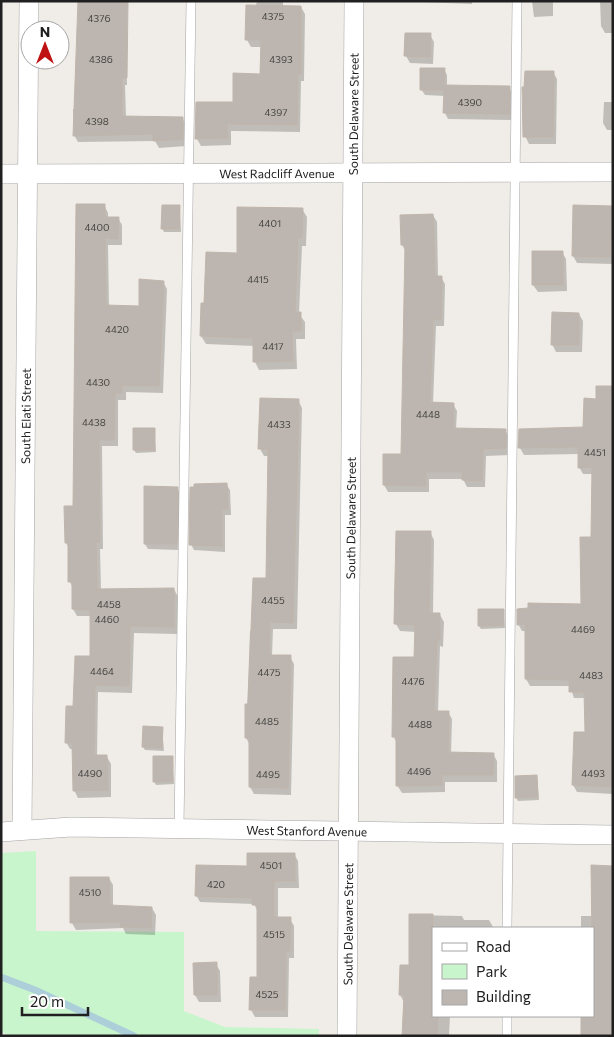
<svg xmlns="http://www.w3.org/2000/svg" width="614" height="1037" font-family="Commissioner,sans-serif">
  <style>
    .park { fill: #c9f5cd }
    .shadow { fill: #0003 }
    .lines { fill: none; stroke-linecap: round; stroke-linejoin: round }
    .stream { stroke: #accfd9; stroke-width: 7 }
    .building { fill: #bdb6b0; stroke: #c0b5ab }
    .service-casing { stroke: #a4a4a4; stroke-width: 10 }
    .minor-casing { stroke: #a4a4a4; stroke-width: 20 }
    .service { stroke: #fff; stroke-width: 9 }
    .minor { stroke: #fff; stroke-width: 19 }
    .labels { text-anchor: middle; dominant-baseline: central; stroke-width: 4.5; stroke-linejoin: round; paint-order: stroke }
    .number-label { font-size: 10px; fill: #474644 }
    .street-label { font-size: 12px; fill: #202020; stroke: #fff }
  </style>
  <rect width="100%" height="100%" fill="#f0ede8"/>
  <path class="park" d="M 36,851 L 36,931 L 184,932 L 184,1011 L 225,1027 L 319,1029 L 319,1036 L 9,1036 L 2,1032 L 1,853 Z"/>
  <path class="shadow" d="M 125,1 L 127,85 L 125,85 L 126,117 L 182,118 L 187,126 L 186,146 L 159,148 L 155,141 L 78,142 L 74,135 L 73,109 L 76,109 Z
    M 257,1 L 283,1 L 283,7 L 301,7 L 305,14 L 304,81 L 301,81 L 300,132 L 231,131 L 231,145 L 201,146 L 197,139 L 261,75 L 262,47 L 251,47 L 247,40 Z
    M 420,1 L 472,1 L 472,4 L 421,2 Z
    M 532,1 L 553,1 L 553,16 L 534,17 Z
    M 600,1 L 613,1 L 613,33 L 605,33 L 601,26 Z
    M 430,35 L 434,42 L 433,64 L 410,63 L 406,56 Z
    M 444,69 L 447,75 L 447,86 L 509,88 L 513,94 L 512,120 L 448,119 L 445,113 L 445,96 L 425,95 L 421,89 Z
    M 553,72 L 557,79 L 556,144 L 529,144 L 525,136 Z
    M 604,102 L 613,102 L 613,130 L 607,130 L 603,123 Z
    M 104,205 L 108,213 L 108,218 L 118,218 L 122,225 L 122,245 L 108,245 L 109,306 L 140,307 L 163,282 L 167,289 L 163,393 L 126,392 L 126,400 L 118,400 L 118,446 L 102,446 L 103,549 L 100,549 L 101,590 L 174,589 L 178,597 L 177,634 L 134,633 L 132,693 L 98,692 L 97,757 L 107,757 L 111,764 L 111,797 L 78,798 L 74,790 L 74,749 L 70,749 L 66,742 L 91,658 L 91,616 L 77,616 L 73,609 L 73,588 L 70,582 L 69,548 L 66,543 L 74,507 Z
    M 180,207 L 181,232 L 164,232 L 162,228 Z
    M 613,207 L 613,264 L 577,263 L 573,256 Z
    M 302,209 L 307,217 L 306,246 L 302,246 L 299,314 L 305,322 L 305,339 L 296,339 L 297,369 L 259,370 L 255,362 L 254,346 L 206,344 L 201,336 L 205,304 L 238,254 Z
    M 433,215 L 437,222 L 438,277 L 441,277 L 445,284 L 444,326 L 436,326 L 433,404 L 453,404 L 457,411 L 456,429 L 505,430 L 509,437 L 509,455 L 486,456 L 485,487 L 467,487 L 463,479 L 429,479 L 429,492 L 388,492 L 384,485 L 403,456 L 406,252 L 402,245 L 401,216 Z
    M 562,252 L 566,259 L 567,291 L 538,292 L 533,285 Z
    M 579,314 L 583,321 L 582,352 L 556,352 L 552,344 Z
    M 613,388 L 613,794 L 577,792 L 573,785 L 575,733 L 587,734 L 586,698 L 574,698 L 570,686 L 530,686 L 526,679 L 526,631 L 522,631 L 518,624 L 582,605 L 593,538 L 593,474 L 583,474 L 579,467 L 579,454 L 524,455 L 520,448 L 584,429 L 597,400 Z
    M 298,400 L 302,408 L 297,629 L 273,629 L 272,656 L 290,657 L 294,664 L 291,795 L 254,794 L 250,787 L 250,745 L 246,738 L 250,631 L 253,631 L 267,579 L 269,456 L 264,456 L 260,449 Z
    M 154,430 L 156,452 L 136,453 L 134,450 Z
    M 226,484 L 230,490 L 231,515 L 225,515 L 225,552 L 194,550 L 191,544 Z
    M 177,488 L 180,494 L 179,550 L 148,549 L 145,544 Z
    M 430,532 L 434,540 L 433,614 L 440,615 L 444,622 L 443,647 L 440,646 L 438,712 L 448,712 L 452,719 L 451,754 L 493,754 L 497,761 L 497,782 L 445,782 L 445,792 L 402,793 L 397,785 L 397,743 L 393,736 L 415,659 L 416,632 L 400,631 L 396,624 Z
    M 503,610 L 505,628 L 481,629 L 479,626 Z
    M 162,728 L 164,751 L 145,750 L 143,747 Z
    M 172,757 L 174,784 L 156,785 L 154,781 Z
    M 537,776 L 539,800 L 518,801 L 516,797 Z
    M 294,854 L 298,861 L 299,888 L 278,888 L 278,919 L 290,919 L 294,926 L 294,958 L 289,958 L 288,1017 L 255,1017 L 251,1010 L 258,978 L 258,912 L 254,904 L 200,902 L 196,895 L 248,868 Z
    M 592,866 L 613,867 L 613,1036 L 582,1036 L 582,1016 L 593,1016 L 593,928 L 581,928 L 581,916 L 592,916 Z
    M 109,878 L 113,885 L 113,907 L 152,908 L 156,915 L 155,935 L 126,934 L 123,928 L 76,930 L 72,923 Z
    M 411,915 L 462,916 L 464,920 L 489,920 L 493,927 L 433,928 L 433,1016 L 450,1016 L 449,1036 L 404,1036 L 404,1002 L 400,995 L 411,966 Z
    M 216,964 L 220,971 L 221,1002 L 199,1002 L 195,995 Z"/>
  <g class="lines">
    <path class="stream" d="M 1,977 L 35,990 L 134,1036"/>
  </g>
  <path class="building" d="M 78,1 L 128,1 L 127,78 L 122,78 L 122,116 L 183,117 L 183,139 L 153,141 L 153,134 L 73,136 Z
    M 246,5 L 301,6 L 301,74 L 298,74 L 297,125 L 227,124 L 228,138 L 195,139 L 196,102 L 233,102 L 233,73 L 260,74 L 261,40 L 245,40 Z
    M 405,33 L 431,33 L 430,57 L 404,56 Z
    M 420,68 L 445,68 L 444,85 L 510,86 L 510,114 L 443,113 L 444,90 L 420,90 Z
    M 525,71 L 554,71 L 553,137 L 523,137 L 522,87 L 524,87 Z
    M 76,204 L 105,204 L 105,217 L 119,217 L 118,239 L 105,238 L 106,305 L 139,306 L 139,279 L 164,281 L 159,386 L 122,385 L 122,393 L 115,393 L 114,440 L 99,440 L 100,542 L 96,542 L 97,589 L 174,588 L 174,627 L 130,626 L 129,686 L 95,685 L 94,755 L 107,755 L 108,790 L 73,791 L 72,743 L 65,743 L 66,706 L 73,706 L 75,656 L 90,656 L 90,610 L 72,609 L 72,582 L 68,582 L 68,543 L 65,543 L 64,506 L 73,506 Z
    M 162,205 L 180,205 L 179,229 L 161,229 Z
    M 573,205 L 613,206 L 610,257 L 572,256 Z
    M 237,207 L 303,208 L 302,238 L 298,238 L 295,312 L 301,312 L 301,331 L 292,331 L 293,361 L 253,362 L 253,338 L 200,336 L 201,303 L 204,303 L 206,252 L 237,253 Z
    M 433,214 L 435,276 L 442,276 L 441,320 L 433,319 L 430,402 L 454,403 L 453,428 L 506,429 L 506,448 L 483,449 L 482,481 L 462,480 L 462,472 L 426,472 L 426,486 L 383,485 L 383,454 L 401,454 L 405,245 L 401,245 L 400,215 Z
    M 532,251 L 563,251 L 563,285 L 532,285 Z
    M 552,312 L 579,313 L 579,345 L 551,345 Z
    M 596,386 L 613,386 L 613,787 L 572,785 L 574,732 L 585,732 L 584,692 L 569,692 L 569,680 L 525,679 L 525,624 L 517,625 L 517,609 L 528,608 L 528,603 L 581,604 L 580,537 L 591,537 L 592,467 L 578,468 L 578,447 L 518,448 L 519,429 L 583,427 L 584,398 L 596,399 Z
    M 260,398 L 299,399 L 293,623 L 270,622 L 269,655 L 291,655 L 288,788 L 249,787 L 249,738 L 245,738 L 245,704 L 248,704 L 253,578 L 266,578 L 268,449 L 258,449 Z
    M 133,428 L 155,428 L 155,450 L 133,450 Z
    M 227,483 L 228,509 L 222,509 L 222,546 L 189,545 L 190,487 L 194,487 L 194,484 Z
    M 144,486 L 178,487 L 177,544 L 144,544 Z
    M 396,531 L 431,531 L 429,613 L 440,613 L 440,640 L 437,640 L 434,711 L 449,711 L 448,752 L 494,753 L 493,775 L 442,775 L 442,785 L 396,786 L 396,737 L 392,737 L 393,657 L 414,657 L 415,625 L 394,624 Z
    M 478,609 L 504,609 L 504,625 L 478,626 Z
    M 143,726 L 163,727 L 162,748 L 142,747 Z
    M 153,756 L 173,756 L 173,781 L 153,782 Z
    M 537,775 L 538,797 L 515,798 L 515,776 Z
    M 247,853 L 295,853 L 295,881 L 274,881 L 274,917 L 291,917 L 290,951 L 286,951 L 285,1010 L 249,1010 L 250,977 L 257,977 L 257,905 L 252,905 L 252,898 L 195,896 L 196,865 L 247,866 Z
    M 591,865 L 613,866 L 612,1036 L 581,1036 L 581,1016 L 593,1016 Z
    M 70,877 L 109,877 L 110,905 L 152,907 L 151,928 L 120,927 L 121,922 L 70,923 Z
    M 409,914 L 433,914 L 433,1016 L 438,1016 L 437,1036 L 402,1036 L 404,995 L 399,995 L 400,965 L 409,965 Z
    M 217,962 L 217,995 L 194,995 L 193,963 Z"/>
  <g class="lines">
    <defs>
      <path id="service" d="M 179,828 L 191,1
        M 507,928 L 517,1
        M 507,1036 L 507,1016"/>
      <g id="minor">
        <path id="s1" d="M 1,174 L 613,172"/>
        <path id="s2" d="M 22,830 L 29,1"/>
        <path id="s3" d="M 1,832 L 71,827 L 613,835"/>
        <path id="s4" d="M 347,1036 L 354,1"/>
      </g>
    </defs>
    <use href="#service" class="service-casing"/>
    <use href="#minor" class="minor-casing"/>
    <use href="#service" class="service"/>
    <use href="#minor" class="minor"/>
  </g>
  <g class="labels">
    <g class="number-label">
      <text x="273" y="16">4375</text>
      <text x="99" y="18">4376</text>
      <text x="101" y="59">4386</text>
      <text x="281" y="59">4393</text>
      <text x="470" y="102">4390</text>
      <text x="276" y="112">4397</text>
      <text x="97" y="121">4398</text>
      <text x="270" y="223">4401</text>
      <text x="97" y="227">4400</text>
      <text x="258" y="279">4415</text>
      <text x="117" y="329">4420</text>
      <text x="273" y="346">4417</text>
      <text x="98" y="382">4430</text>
      <text x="428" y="414">4448</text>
      <text x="94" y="422">4438</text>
      <text x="279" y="424">4433</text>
      <text x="595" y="452">4451</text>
      <text x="273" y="600">4455</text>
      <text x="109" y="604">4458</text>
      <text x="107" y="619">4460</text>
      <text x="583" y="629">4469</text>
      <text x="102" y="671">4464</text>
      <text x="269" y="672">4475</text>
      <text x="591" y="675">4483</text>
      <text x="413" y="681">4476</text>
      <text x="267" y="721">4485</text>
      <text x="420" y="724">4488</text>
      <text x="419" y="771">4496</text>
      <text x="90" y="773">4490</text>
      <text x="593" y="773">4493</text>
      <text x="268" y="774">4495</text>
      <text x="271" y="865">4501</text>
      <text x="216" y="884">420</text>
      <text x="90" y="892">4510</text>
      <text x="274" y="934">4515</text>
      <text x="267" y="994">4525</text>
    </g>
    <g class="street-label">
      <text stroke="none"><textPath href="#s4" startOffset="922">South Delaware Street</textPath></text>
      <text stroke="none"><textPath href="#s1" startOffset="276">West Radcliff Avenue</textPath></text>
      <text stroke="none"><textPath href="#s2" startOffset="414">South Elati Street</textPath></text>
      <text stroke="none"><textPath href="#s4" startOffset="518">South Delaware Street</textPath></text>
      <text stroke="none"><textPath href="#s3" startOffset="306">West Stanford Avenue</textPath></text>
      <text stroke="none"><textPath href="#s4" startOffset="112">South Delaware Street</textPath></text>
    </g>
  </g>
  <rect width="614" height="1037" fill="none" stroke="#202020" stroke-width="5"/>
  <rect x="432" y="927" width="162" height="90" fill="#ffffff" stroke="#a6a6a6"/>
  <rect x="442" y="943" width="25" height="8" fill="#ffffff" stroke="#a6a6a6"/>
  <text x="476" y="952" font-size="15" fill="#202020">Road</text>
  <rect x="442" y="964" width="25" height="15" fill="#c9f5cd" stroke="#a6a6a6"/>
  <text x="476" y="977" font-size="15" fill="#202020">Park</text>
  <rect x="442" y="990" width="25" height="15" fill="#bdb6b0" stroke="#a6a6a6"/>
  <text x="476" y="1002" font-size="15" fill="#202020">Building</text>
  <g transform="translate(45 45)"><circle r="24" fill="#ffffff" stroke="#a6a6a6"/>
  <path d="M0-4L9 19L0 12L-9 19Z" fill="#bf1212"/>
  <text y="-8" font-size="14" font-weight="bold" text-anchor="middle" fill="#202020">N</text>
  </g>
  <path d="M22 1007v8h66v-8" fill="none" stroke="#202020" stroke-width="2.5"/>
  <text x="30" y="1007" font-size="15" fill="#202020" stroke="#ffffff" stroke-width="4" paint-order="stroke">20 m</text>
</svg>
